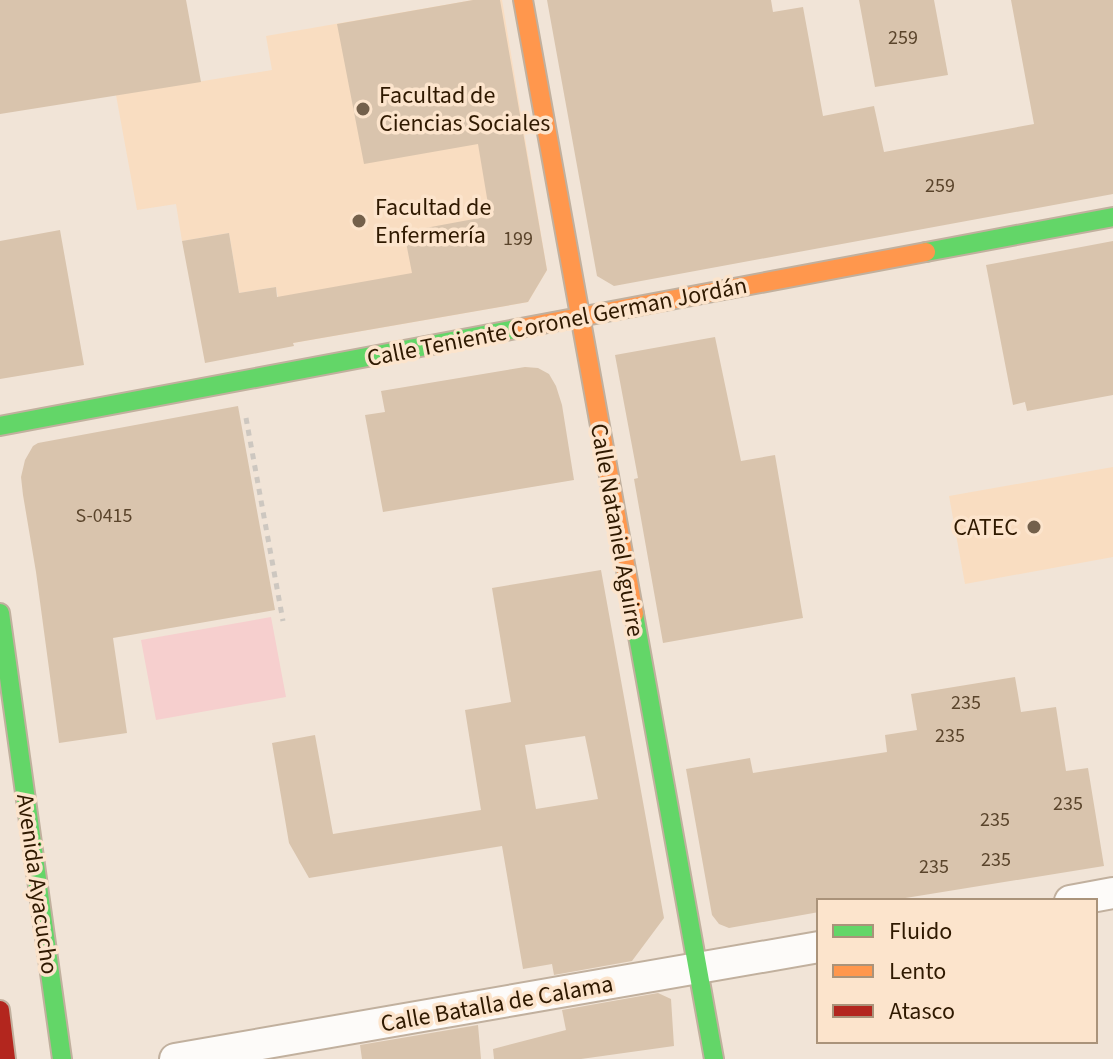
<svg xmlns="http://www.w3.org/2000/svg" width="1113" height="1059" font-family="'Source Sans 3',sans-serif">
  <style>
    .built { fill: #f9ddc1 }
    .green { fill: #f6cfce }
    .building { fill: #d9c4ad; fill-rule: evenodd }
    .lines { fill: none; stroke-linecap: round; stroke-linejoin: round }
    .street-casing { stroke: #c1b09e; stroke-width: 34 }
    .fast-casing { stroke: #c1b09e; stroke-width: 22 }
    .slow-casing { stroke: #c1b09e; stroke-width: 22 }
    .jam-casing { stroke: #c1b09e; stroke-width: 22 }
    .path { stroke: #cdc7c0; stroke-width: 5; stroke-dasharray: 6 6; stroke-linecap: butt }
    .street { stroke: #fdfbf9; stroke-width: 30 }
    .fast { stroke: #63d668; stroke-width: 18 }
    .slow { stroke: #ff974d; stroke-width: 18 }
    .jam { stroke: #b3261e; stroke-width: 18 }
    .poi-dot { fill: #73604b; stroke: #fce4cc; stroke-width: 3 }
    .labels { text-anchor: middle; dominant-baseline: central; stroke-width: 7; stroke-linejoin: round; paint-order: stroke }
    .number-label { font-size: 20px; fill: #5a442b }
    .poi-label { font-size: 24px; fill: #2f1900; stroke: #fce4cc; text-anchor: start }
    .street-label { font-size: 24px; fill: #2f1900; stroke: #fce4cc }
  </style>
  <rect width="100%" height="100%" fill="#f1e4d7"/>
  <path class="built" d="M 473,0 L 502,0 L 547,270 L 528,302 L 293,343 L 287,308 L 280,309 L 276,287 L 239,293 L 229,233 L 182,241 L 176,204 L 137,210 L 116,95 L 272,70 L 266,36 Z
    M 1113,467 L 1113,557 L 965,584 L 949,496 Z"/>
  <path class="green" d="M 271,617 L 286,697 L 156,720 L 141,640 Z"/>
  <path class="building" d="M 0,0 L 186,0 L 201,82 L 0,114 Z
    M 473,0 L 500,0 L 547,270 L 528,302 L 293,343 L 294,346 L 205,363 L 182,241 L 229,233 L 239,293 L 276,287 L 277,297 L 412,273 L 404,232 L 490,216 L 478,144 L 364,164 L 337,24 Z
    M 547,0 L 771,0 L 773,12 L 803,7 L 823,116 L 874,106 L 884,152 L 1034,124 L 1011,0 L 1113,0 L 1113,194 L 614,286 L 597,276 Z
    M 859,0 L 934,0 L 948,75 L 875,87 Z
    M 60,230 L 84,365 L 0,379 L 0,241 Z
    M 1113,241 L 1113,395 L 1027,411 L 1025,402 L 1013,405 L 986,265 Z
    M 715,337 L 741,461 L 775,455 L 803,618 L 663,643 L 634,479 L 638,478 L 615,355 Z
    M 525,367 L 538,368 L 549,374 L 556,386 L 562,405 L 574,480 L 383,512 L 365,415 L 385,412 L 381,391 Z
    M 238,406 L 275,610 L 113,638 L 127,733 L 59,743 L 36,572 L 23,495 L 21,477 L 25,460 L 33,446 L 38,443 Z
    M 601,570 L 664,918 L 632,961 L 554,975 L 552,964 L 523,969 L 502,846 L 309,878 L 289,843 L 272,743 L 315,735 L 333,834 L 481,810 L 465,710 L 511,702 L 492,588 ZM 585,736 L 598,799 L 536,809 L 525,745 Z
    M 1015,677 L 1021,712 L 1056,707 L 1066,771 L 1088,768 L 1104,866 L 887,901 L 819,901 L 819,912 L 729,928 L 719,924 L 712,915 L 686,769 L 750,758 L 753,773 L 887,752 L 885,735 L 917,730 L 911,694 Z
    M 658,993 L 671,999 L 674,1046 L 581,1059 L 494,1059 L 493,1049 L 566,1030 L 562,1010 Z
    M 478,1025 L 481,1059 L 362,1059 L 360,1045 Z"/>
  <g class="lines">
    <defs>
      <path id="street" d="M 1070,901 L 1113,893
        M 175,1059 L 819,947"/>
      <path id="fast" d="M 926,252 L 1113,217
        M 0,426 L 521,328
        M 0,613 L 62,1059
        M 634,614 L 714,1059"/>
      <path id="slow" d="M 523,0 L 634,614
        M 521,328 L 926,252"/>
      <path id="jam" d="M 0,1010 L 6,1059"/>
    </defs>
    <use href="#street" class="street-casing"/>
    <use href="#fast" class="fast-casing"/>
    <use href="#slow" class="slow-casing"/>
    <use href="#jam" class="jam-casing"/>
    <path class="path" d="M 246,418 L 283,621"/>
    <use href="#street" class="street"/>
    <use href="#fast" class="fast"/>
    <use href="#slow" class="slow"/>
    <use href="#jam" class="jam"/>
  </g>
  <g class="poi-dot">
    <circle cx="363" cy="109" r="8"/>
    <circle cx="359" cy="221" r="8"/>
    <circle cx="1034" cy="527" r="8"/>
  </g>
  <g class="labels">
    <g class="number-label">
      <text x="903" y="38">259</text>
      <text x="940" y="186">259</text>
      <text x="518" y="239">199</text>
      <text x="104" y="516">S-0415</text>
      <text x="966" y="703">235</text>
      <text x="950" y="736">235</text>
      <text x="1068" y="804">235</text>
      <text x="995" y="820">235</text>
      <text x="996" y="860">235</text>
      <text x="934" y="867">235</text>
    </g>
    <g class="poi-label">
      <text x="379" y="95">Facultad de<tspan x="379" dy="28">Ciencias Sociales</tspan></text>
      <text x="375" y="207">Facultad de<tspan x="375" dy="28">Enfermería</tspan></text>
      <text x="1018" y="527" text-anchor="end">CATEC</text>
    </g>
    <g class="street-label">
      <text transform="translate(557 322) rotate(-11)">Calle Teniente Coronel German Jordán</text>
      <text transform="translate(617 530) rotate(80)">Calle Nataniel Aguirre</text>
      <text transform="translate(37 884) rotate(82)">Avenida Ayacucho</text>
      <text transform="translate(497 1004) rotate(-10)">Calle Batalla de Calama</text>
    </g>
  </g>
  <rect x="817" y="899" width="280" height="144" fill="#fce4cc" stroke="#aa937a" stroke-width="2"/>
  <rect x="833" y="925" width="40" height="12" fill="#63d668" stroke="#aa937a" stroke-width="2"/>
  <text x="889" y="939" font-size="24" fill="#2f1900">Fluido</text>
  <rect x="833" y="965" width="40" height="12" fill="#ff974d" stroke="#aa937a" stroke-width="2"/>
  <text x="889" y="979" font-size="24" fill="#2f1900">Lento</text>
  <rect x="833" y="1005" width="40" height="12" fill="#b3261e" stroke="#aa937a" stroke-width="2"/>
  <text x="889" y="1019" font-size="24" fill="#2f1900">Atasco</text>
</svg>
